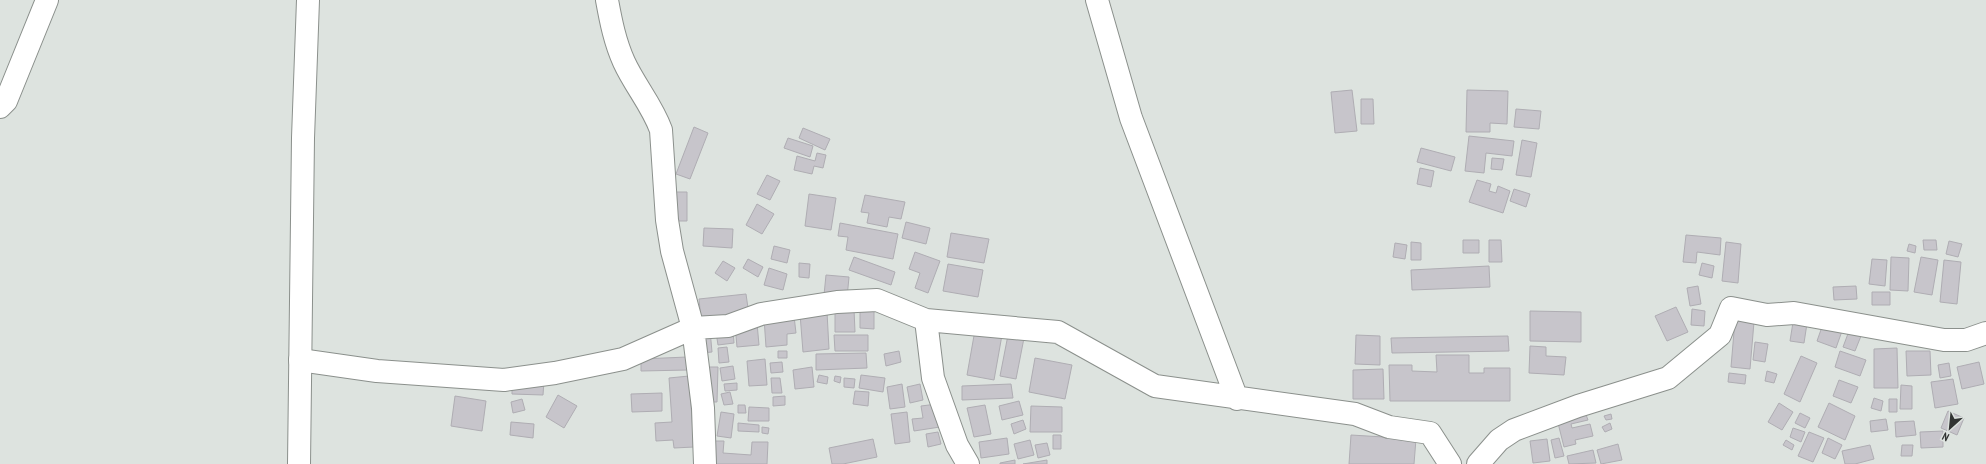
<svg xmlns="http://www.w3.org/2000/svg" width="1986" height="464" font-family="'PT Sans Narrow',sans-serif">
  <style>
    .building { fill: #c7c5cb; stroke: #afadb3 }
    .lines { fill: none; stroke-linecap: round; stroke-linejoin: round }
    .street-casing { stroke: #8b908c; stroke-width: 24 }
    .secondary-casing { stroke: #8b908c; stroke-width: 24 }
    .street { stroke: #fff; stroke-width: 22 }
    .secondary { stroke: #fff; stroke-width: 22 }
  </style>
  <rect width="100%" height="100%" fill="#dde3df"/>
  <path class="building" d="M 1352,90 L 1357,131 L 1335,133 L 1331,92 Z
    M 1467,90 L 1508,91 L 1507,124 L 1490,123 L 1490,132 L 1466,132 Z
    M 1361,99 L 1373,99 L 1374,124 L 1361,124 Z
    M 1516,109 L 1541,111 L 1539,129 L 1514,127 Z
    M 694,127 L 708,133 L 690,179 L 676,174 Z
    M 803,128 L 830,139 L 825,150 L 799,138 Z
    M 1469,136 L 1514,141 L 1512,156 L 1486,153 L 1484,173 L 1465,171 Z
    M 788,138 L 813,146 L 810,157 L 784,148 Z
    M 1522,140 L 1537,143 L 1531,177 L 1516,175 Z
    M 1421,148 L 1455,157 L 1451,171 L 1417,162 Z
    M 817,153 L 826,155 L 823,168 L 814,166 L 812,174 L 794,170 L 797,156 L 815,161 Z
    M 1492,158 L 1504,159 L 1502,170 L 1491,169 Z
    M 1420,168 L 1434,171 L 1431,187 L 1417,184 Z
    M 767,175 L 780,181 L 770,200 L 757,194 Z
    M 1477,180 L 1491,184 L 1489,191 L 1496,193 L 1498,186 L 1510,191 L 1503,213 L 1469,202 Z
    M 1514,189 L 1530,194 L 1526,207 L 1510,201 Z
    M 674,192 L 687,192 L 687,221 L 674,221 Z
    M 809,194 L 836,198 L 831,230 L 805,226 Z
    M 865,195 L 905,202 L 901,219 L 889,217 L 887,227 L 867,223 L 869,213 L 861,212 Z
    M 757,204 L 774,214 L 762,234 L 746,225 Z
    M 906,222 L 930,228 L 926,244 L 902,238 Z
    M 840,223 L 898,234 L 893,259 L 846,250 L 848,237 L 838,236 Z
    M 704,228 L 733,229 L 732,248 L 703,246 Z
    M 951,233 L 989,239 L 984,263 L 947,257 Z
    M 1686,235 L 1721,238 L 1720,255 L 1697,252 L 1696,263 L 1683,262 Z
    M 1463,240 L 1479,240 L 1479,253 L 1463,253 Z
    M 1489,240 L 1501,240 L 1502,262 L 1489,262 Z
    M 1923,240 L 1936,240 L 1937,250 L 1924,250 Z
    M 1949,241 L 1962,244 L 1958,257 L 1946,254 Z
    M 1411,242 L 1421,243 L 1421,260 L 1411,260 Z
    M 1726,242 L 1741,244 L 1738,283 L 1722,281 Z
    M 1395,243 L 1407,245 L 1405,259 L 1393,257 Z
    M 1909,244 L 1916,246 L 1915,253 L 1907,251 Z
    M 774,246 L 790,250 L 787,263 L 771,259 Z
    M 915,252 L 940,261 L 928,293 L 915,288 L 920,273 L 909,269 Z
    M 854,257 L 895,272 L 891,285 L 849,270 Z
    M 1891,257 L 1909,258 L 1908,291 L 1890,290 Z
    M 1921,257 L 1938,260 L 1932,295 L 1914,292 Z
    M 748,259 L 763,267 L 758,277 L 743,268 Z
    M 1872,259 L 1887,260 L 1885,286 L 1869,284 Z
    M 1944,260 L 1961,262 L 1957,304 L 1940,302 Z
    M 723,261 L 735,268 L 727,281 L 715,273 Z
    M 799,263 L 810,264 L 809,278 L 799,277 Z
    M 1702,263 L 1714,266 L 1712,278 L 1699,275 Z
    M 948,264 L 983,270 L 978,297 L 943,291 Z
    M 1489,266 L 1490,287 L 1412,290 L 1411,270 Z
    M 769,268 L 787,274 L 783,290 L 764,285 Z
    M 826,275 L 849,277 L 847,298 L 824,295 Z
    M 1698,286 L 1701,304 L 1690,306 L 1687,288 Z
    M 1856,286 L 1857,299 L 1834,300 L 1833,287 Z
    M 1872,292 L 1890,292 L 1890,305 L 1872,305 Z
    M 746,294 L 749,315 L 701,320 L 699,299 Z
    M 1676,307 L 1688,332 L 1667,341 L 1655,316 Z
    M 835,309 L 854,309 L 855,332 L 835,332 Z
    M 860,309 L 874,309 L 874,329 L 860,328 Z
    M 1692,309 L 1705,311 L 1704,326 L 1691,325 Z
    M 1530,311 L 1581,312 L 1581,342 L 1530,341 Z
    M 827,312 L 829,349 L 803,352 L 800,314 Z
    M 794,316 L 796,333 L 787,334 L 787,345 L 766,347 L 764,318 Z
    M 1794,316 L 1808,317 L 1804,343 L 1790,341 Z
    M 1735,320 L 1754,322 L 1750,369 L 1731,367 Z
    M 757,323 L 759,345 L 737,347 L 735,325 Z
    M 1823,324 L 1842,331 L 1836,348 L 1817,341 Z
    M 710,330 L 712,352 L 701,353 L 699,331 Z
    M 733,330 L 734,343 L 718,345 L 716,332 Z
    M 975,330 L 1002,335 L 994,380 L 967,375 Z
    M 1849,331 L 1861,336 L 1855,351 L 1843,347 Z
    M 834,335 L 868,335 L 868,351 L 835,351 Z
    M 1008,335 L 1024,338 L 1016,379 L 1000,376 Z
    M 1356,335 L 1380,336 L 1380,365 L 1355,364 Z
    M 1508,336 L 1509,351 L 1392,353 L 1391,338 Z
    M 1755,342 L 1768,344 L 1765,362 L 1753,360 Z
    M 1530,346 L 1546,347 L 1546,356 L 1566,357 L 1564,375 L 1529,373 Z
    M 727,347 L 729,362 L 719,363 L 718,348 Z
    M 1897,348 L 1898,388 L 1874,388 L 1874,349 Z
    M 778,351 L 787,351 L 787,358 L 778,358 Z
    M 899,351 L 901,362 L 886,366 L 884,354 Z
    M 1840,351 L 1866,360 L 1860,376 L 1835,367 Z
    M 1906,351 L 1930,351 L 1931,375 L 1907,376 Z
    M 866,353 L 867,368 L 816,370 L 816,354 Z
    M 1436,355 L 1469,355 L 1469,373 L 1484,373 L 1484,368 L 1510,368 L 1510,401 L 1390,401 L 1389,365 L 1412,365 L 1412,371 L 1437,372 Z
    M 1801,356 L 1817,363 L 1800,402 L 1784,394 Z
    M 687,357 L 688,370 L 641,371 L 641,359 Z
    M 1035,358 L 1072,365 L 1065,399 L 1029,392 Z
    M 765,359 L 767,385 L 749,386 L 747,361 Z
    M 782,362 L 783,372 L 771,373 L 770,363 Z
    M 1979,362 L 1984,384 L 1962,389 L 1957,367 Z
    M 1949,363 L 1951,376 L 1940,378 L 1938,365 Z
    M 733,366 L 735,379 L 722,381 L 720,368 Z
    M 706,367 L 718,367 L 717,402 L 705,402 Z
    M 812,367 L 814,387 L 795,389 L 793,370 Z
    M 1383,369 L 1384,399 L 1353,399 L 1353,370 Z
    M 1767,371 L 1777,374 L 1774,383 L 1765,381 Z
    M 1729,373 L 1746,375 L 1745,384 L 1728,382 Z
    M 819,375 L 828,377 L 827,384 L 817,382 Z
    M 861,375 L 885,378 L 883,392 L 859,388 Z
    M 689,376 L 694,447 L 674,448 L 673,440 L 656,441 L 655,423 L 672,422 L 669,378 Z
    M 835,376 L 841,377 L 840,383 L 834,381 Z
    M 771,378 L 780,378 L 782,393 L 772,393 Z
    M 844,378 L 855,379 L 854,388 L 844,387 Z
    M 512,379 L 544,381 L 543,395 L 512,394 Z
    M 1953,379 L 1958,404 L 1935,408 L 1931,382 Z
    M 1839,380 L 1858,387 L 1851,403 L 1833,396 Z
    M 737,383 L 737,390 L 725,391 L 724,384 Z
    M 902,384 L 905,407 L 890,409 L 887,387 Z
    M 920,384 L 923,400 L 910,403 L 907,387 Z
    M 1011,384 L 1013,398 L 962,400 L 962,386 Z
    M 1901,385 L 1912,386 L 1912,409 L 1900,409 Z
    M 855,391 L 869,392 L 868,406 L 853,404 Z
    M 730,392 L 733,404 L 724,405 L 721,394 Z
    M 662,393 L 662,411 L 632,412 L 631,394 Z
    M 558,395 L 577,406 L 564,428 L 546,417 Z
    M 455,396 L 486,401 L 482,431 L 451,426 Z
    M 785,396 L 785,405 L 773,406 L 773,397 Z
    M 1874,398 L 1883,401 L 1881,411 L 1871,408 Z
    M 522,399 L 525,410 L 513,413 L 511,402 Z
    M 1889,399 L 1897,399 L 1897,412 L 1889,412 Z
    M 1019,401 L 1023,415 L 1002,420 L 999,406 Z
    M 1779,403 L 1793,412 L 1782,430 L 1768,422 Z
    M 1829,403 L 1855,416 L 1845,440 L 1818,427 Z
    M 937,404 L 940,427 L 914,431 L 912,419 L 923,418 L 921,406 Z
    M 738,405 L 745,405 L 746,413 L 738,413 Z
    M 985,405 L 991,434 L 974,437 L 967,408 Z
    M 1031,406 L 1062,407 L 1062,432 L 1030,432 Z
    M 749,407 L 769,408 L 769,421 L 748,421 Z
    M 1948,411 L 1964,418 L 1957,435 L 1941,428 Z
    M 721,412 L 734,414 L 731,438 L 717,436 Z
    M 907,412 L 910,442 L 895,444 L 891,414 Z
    M 1585,412 L 1588,420 L 1571,424 L 1572,428 L 1590,424 L 1593,436 L 1575,440 L 1576,444 L 1564,447 L 1557,419 Z
    M 1800,413 L 1810,418 L 1805,428 L 1795,423 Z
    M 1611,414 L 1612,419 L 1606,420 L 1604,416 Z
    M 1886,419 L 1888,430 L 1871,432 L 1870,421 Z
    M 1023,420 L 1026,429 L 1014,434 L 1011,424 Z
    M 1914,421 L 1916,435 L 1896,437 L 1895,422 Z
    M 511,422 L 534,424 L 533,438 L 510,435 Z
    M 738,423 L 759,425 L 759,432 L 738,431 Z
    M 1610,423 L 1612,429 L 1605,432 L 1602,427 Z
    M 762,427 L 769,428 L 768,434 L 762,433 Z
    M 1793,428 L 1805,432 L 1801,442 L 1790,437 Z
    M 1943,431 L 1943,447 L 1921,448 L 1920,432 Z
    M 938,432 L 941,444 L 928,447 L 926,434 Z
    M 1809,432 L 1824,438 L 1813,462 L 1798,456 Z
    M 1053,435 L 1061,435 L 1061,449 L 1053,449 Z
    M 1351,435 L 1416,439 L 1414,464 L 1349,464 Z
    M 1007,438 L 1009,454 L 981,458 L 979,442 Z
    M 1559,438 L 1564,456 L 1555,458 L 1551,440 Z
    M 1828,438 L 1842,445 L 1835,459 L 1822,453 Z
    M 873,439 L 877,457 L 843,464 L 832,464 L 829,448 Z
    M 1547,439 L 1550,461 L 1533,463 L 1530,441 Z
    M 1030,440 L 1034,455 L 1018,459 L 1014,444 Z
    M 1786,440 L 1794,445 L 1792,450 L 1783,445 Z
    M 713,441 L 724,441 L 723,453 L 751,455 L 752,442 L 768,442 L 767,464 L 712,464 Z
    M 1047,443 L 1050,455 L 1038,458 L 1035,445 Z
    M 1618,444 L 1622,460 L 1601,464 L 1597,450 Z
    M 1870,445 L 1874,459 L 1855,464 L 1845,464 L 1842,451 Z
    M 1902,445 L 1913,445 L 1912,456 L 1901,456 Z
    M 1593,450 L 1596,463 L 1569,464 L 1567,456 Z
    M 1015,460 L 1015,464 L 1000,464 L 1000,463 Z
    M 1047,460 L 1047,464 L 1023,464 Z"/>
  <g class="lines">
    <defs>
      <path id="street" d="M 607,0 C 611,22 615,42 624,62 C 635,86 652,105 661,130 L 667,220 L 672,251 L 693,328 L 703,408 L 705,464
        M 1097,0 L 1131,118 L 1237,399
        M 0,107 L 6,101 L 47,0
        M 926,320 L 933,378 L 957,445 L 968,464
        M 300,360 L 377,371 L 504,380 L 555,373 L 623,359 L 693,328 L 728,326 L 761,314 L 837,302 L 877,300 L 926,320 L 1058,332 L 1155,386 L 1355,414 L 1389,427 L 1430,433 L 1450,464
        M 1478,464 L 1499,440 L 1514,430 L 1578,406 L 1668,378 L 1720,335 L 1731,308 L 1767,315 L 1794,313 L 1944,340 L 1966,340 L 1986,333"/>
      <path id="secondary" d="M 299,464 L 303,138 L 308,0"/>
    </defs>
    <use href="#street" class="street-casing"/>
    <use href="#secondary" class="secondary-casing"/>
    <use href="#street" class="street"/>
    <use href="#secondary" class="secondary"/>
  </g>
  <g transform="translate(1950 428) rotate(207)" stroke="#dde3df" stroke-width="3" paint-order="stroke">
  <path d="M0-3L7 15L0 10L-7 15Z" fill="#323433"/>
  <text y="-6" font-size="11" font-weight="bold" text-anchor="middle" fill="#323433">N</text>
  </g>
</svg>
